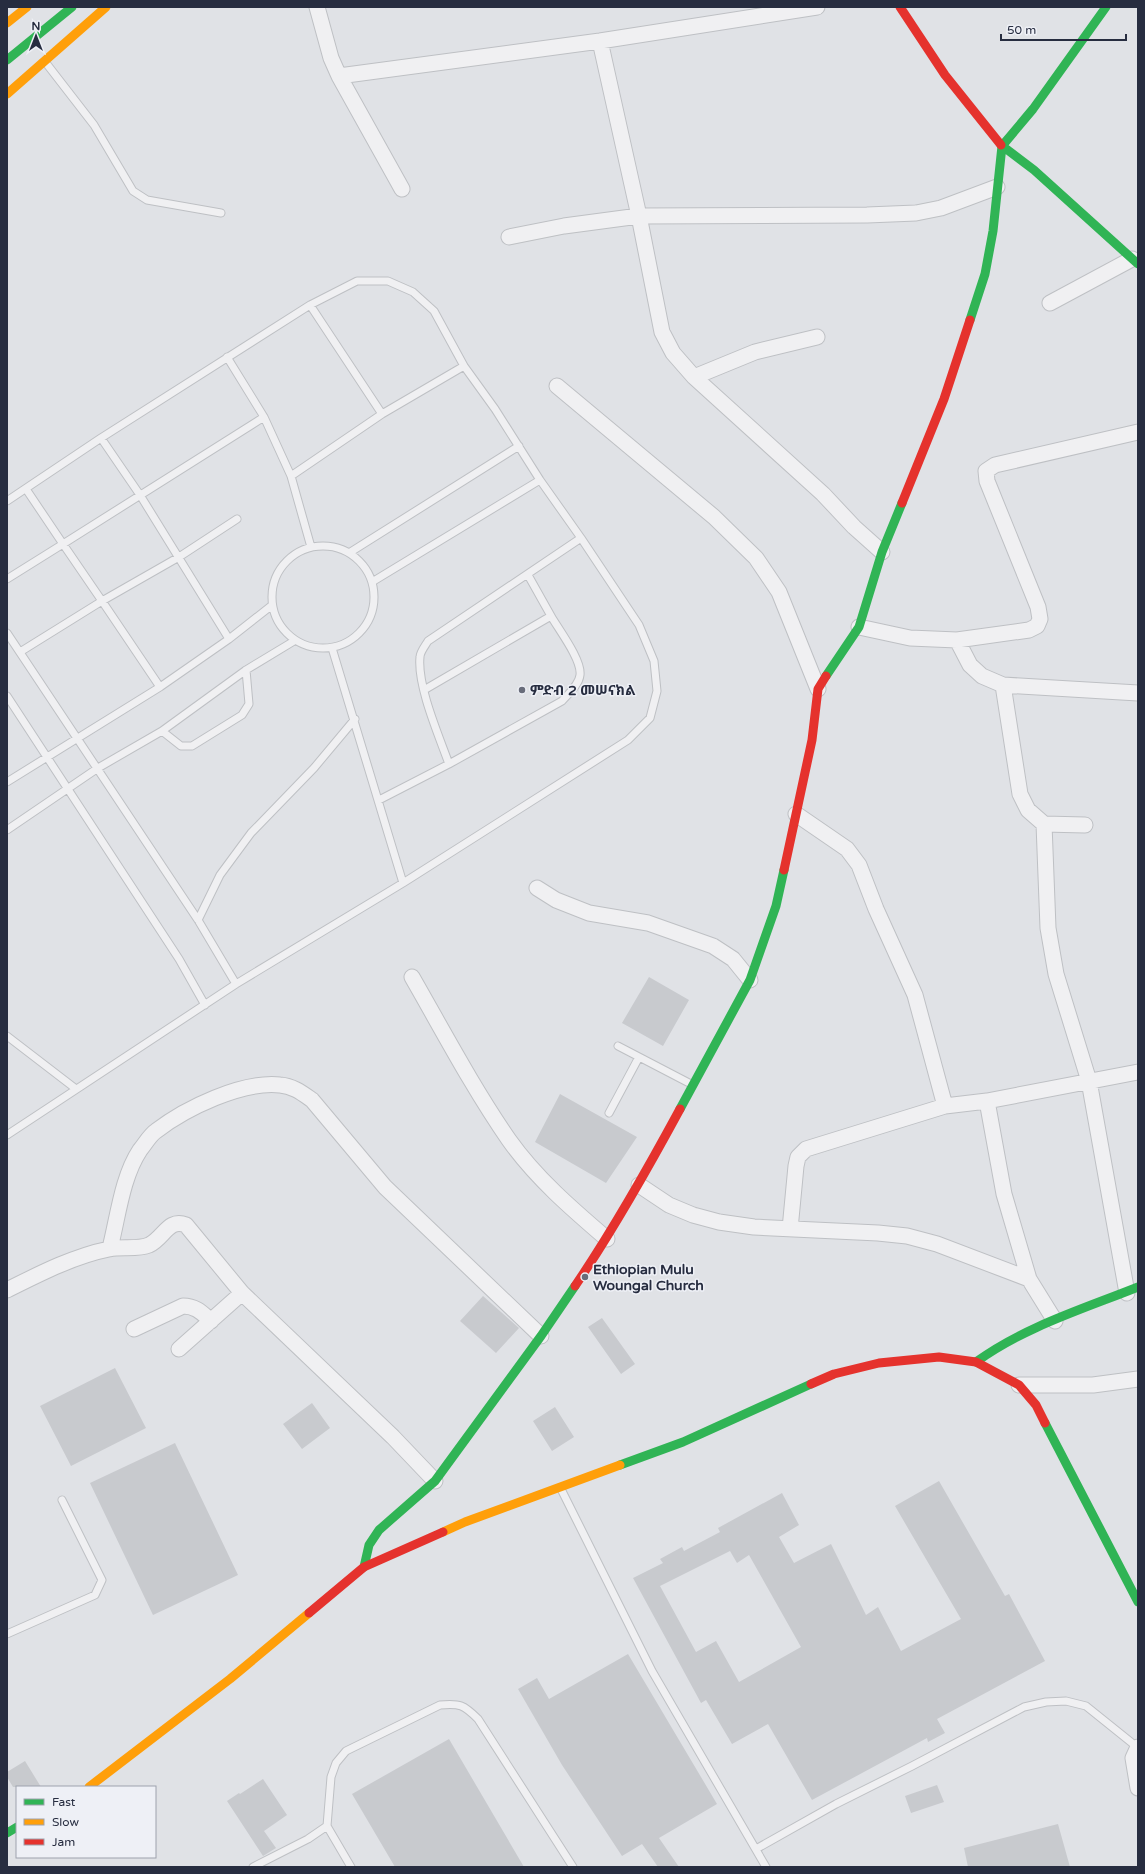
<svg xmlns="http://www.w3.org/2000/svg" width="1145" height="1874" font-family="'Varela Round','Noto Sans Ethiopic',sans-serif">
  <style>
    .building { fill: #c8cace; fill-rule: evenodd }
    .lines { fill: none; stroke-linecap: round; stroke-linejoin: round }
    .lane-casing { stroke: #bec0c4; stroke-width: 9 }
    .street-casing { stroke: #bec0c4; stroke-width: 17 }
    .lane { stroke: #f0f0f2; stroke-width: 7 }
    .street { stroke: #f0f0f2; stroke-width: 15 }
    .fast { stroke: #30b455; stroke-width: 9 }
    .slow { stroke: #ff9f0a; stroke-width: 9 }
    .jam { stroke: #e5322d; stroke-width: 9 }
    .poi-dot { fill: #686c7a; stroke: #eef0f6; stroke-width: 1.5 }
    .labels { text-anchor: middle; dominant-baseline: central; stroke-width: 3; stroke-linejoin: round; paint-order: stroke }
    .poi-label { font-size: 14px; font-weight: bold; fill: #272d40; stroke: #eef0f6; text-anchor: start }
  </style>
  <rect width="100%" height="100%" fill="#e0e2e6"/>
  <path class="building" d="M 649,977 L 689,1000 L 663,1046 L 622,1023 Z
    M 560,1094 L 637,1137 L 606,1183 L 535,1142 Z
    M 483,1296 L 519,1328 L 496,1353 L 460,1321 Z
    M 602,1318 L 635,1364 L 621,1374 L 588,1327 Z
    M 115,1368 L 146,1428 L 71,1466 L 40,1406 Z
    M 312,1403 L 330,1428 L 302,1449 L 283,1424 Z
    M 555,1407 L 574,1437 L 552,1451 L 533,1421 Z
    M 175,1443 L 238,1575 L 153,1615 L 90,1483 Z
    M 939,1481 L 1005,1596 L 1009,1594 L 1045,1661 L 937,1719 L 945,1733 L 928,1742 L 927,1738 L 812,1800 L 768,1724 L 732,1744 L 706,1700 L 701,1703 L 633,1578 L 663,1563 L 660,1559 L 682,1547 L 684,1551 L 720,1532 L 718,1528 L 782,1493 L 799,1525 L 779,1537 L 794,1563 L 831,1544 L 866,1615 L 878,1607 L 901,1651 L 961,1619 L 895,1506 ZM 730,1551 L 737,1563 L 749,1555 L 801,1647 L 739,1682 L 716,1641 L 696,1652 L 660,1586 Z
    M 628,1654 L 717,1804 L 659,1838 L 679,1867 L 658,1867 L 642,1844 L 622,1856 L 562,1765 L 518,1689 L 537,1678 L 549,1699 Z
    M 449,1739 L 524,1867 L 395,1867 L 352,1794 Z
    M 25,1761 L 41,1787 L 13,1787 L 7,1777 L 7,1772 Z
    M 263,1779 L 287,1815 L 264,1831 L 276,1848 L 263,1856 L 227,1801 L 239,1793 L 240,1794 Z
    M 937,1785 L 944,1802 L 911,1813 L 905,1796 Z
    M 1058,1824 L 1070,1867 L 968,1867 L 964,1848 Z"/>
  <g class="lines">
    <defs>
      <path id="lane" d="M 46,63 L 94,125 L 133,191 L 147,200 L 221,213
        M 227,357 L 264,417
        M 382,414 L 464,366
        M 101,438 L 140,495 L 229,639
        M 291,476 L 382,414 L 310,305
        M 26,489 L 63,544 L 264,417 L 291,476 L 311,547
        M 7,501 L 101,438 L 310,305 L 357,281 L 388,281 L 413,292 L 434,311 L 464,366 L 495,409 L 540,480 L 581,538 L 639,625 L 654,661 L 657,691 L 650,718 L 628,740 L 403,883 L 236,984 L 7,1135
        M272 597a51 51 0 1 1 102 0a51 51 0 1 1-102 0Z
        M 349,553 L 519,446
        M 7,579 L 63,544 L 102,601 L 179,557 L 237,519
        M 372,582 L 540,480
        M 7,633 L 198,920 L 236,984
        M 332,648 L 403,883
        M 20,652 L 102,601 L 160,687
        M 424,690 L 551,616 L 528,575
        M 7,696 L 179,959 L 205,1005
        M 162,731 L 181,746 L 192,746 L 242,715 L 249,704 L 246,670
        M 449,764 L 562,701 C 568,694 579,685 580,675 C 582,660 559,630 551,616
        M 7,782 L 160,687 L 229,639 L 271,606
        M 379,800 L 449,764 C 439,736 417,686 420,657 C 420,652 425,646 428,641 L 581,538
        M 7,830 L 98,768 L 162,731 L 246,670 L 294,641
        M 198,920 L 220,875 L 251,833 L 314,768 L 355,719
        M 7,1036 L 76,1089
        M 618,1046 L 691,1084
        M 609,1113 L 639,1057
        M 561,1489 L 652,1671 L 766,1867
        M 7,1634 L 95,1595 L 102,1580 L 62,1500
        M 756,1849 L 836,1804 L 912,1766 L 1024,1707 L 1046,1702 L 1066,1701 L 1086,1706 L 1137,1747
        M 253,1867 L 308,1839 L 327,1826
        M 351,1867 L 327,1826 L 331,1777 L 336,1763 L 346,1751 L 440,1705 C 460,1703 464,1705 478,1719 L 573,1867"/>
      <path id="street" d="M 317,7 L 331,58 L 339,76 L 600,41 L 817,7
        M 600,41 L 639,216 L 662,332 L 673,353 L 694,377 L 823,494 L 854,527 L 882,552
        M 339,76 L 402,189
        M 509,237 L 564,226 L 639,216 L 867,215 L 916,213 L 941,208 L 997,187
        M 1050,303 L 1132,259
        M 694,377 L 755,352 L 817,337
        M 557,386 L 714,517 L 756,558 L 779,592 L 818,689
        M 859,627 L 910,638 L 957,640 L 970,665 L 982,676 L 1003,685 L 1138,693
        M 957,640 L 1029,630 L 1037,626 L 1040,619 L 1038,607 L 987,481 L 986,471 L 995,465 L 1138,432
        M 1003,685 L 1020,794 L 1028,810 L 1044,824 L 1048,928 L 1056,974 L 1089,1081 L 1127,1293
        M 796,814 L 847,849 L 859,865 L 876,909 L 915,995 L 945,1106
        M 1044,824 L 1085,825
        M 537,888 L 556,900 L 589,913 L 648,923 L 713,946 L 733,959 L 750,980
        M 412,977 C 443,1031 473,1088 509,1140 C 536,1178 572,1209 607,1239
        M 987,1101 L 1138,1072
        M 639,1185 L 669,1205 L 693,1215 L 719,1222 L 754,1227 L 878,1233 L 907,1236 L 937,1244 L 1029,1279 L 1055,1321
        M 790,1229 L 796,1166 L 798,1157 L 806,1149 L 945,1106 L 987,1101 L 1004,1194 L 1029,1279
        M 110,1248 C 118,1217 122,1177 140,1150 C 145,1144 150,1135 156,1131 C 186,1108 242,1081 280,1085 C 293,1086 302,1093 312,1100 L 385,1187 L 541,1336
        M 7,1290 C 39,1274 74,1256 109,1249 C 121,1246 137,1250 149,1245 C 164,1238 168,1218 186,1225 L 242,1293 L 393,1437 L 435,1481
        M 134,1329 L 183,1306 C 196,1306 202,1313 211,1321
        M 179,1349 L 242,1293
        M 1019,1385 L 1093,1385 L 1138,1379
        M 1138,1747 L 1133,1758 L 1138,1788"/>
    </defs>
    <use href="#lane" class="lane-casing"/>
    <use href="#street" class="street-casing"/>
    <use href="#lane" class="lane"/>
    <use href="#street" class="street"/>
    <path class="fast" d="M 7,60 L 72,7
      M 1001,145 L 1034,170 L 1138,264
      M 970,320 L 985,274 L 993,231 L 1002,146 L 1033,109 L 1106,7
      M 826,676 L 859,627 L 882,552 L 902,503
      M 680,1109 L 750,980 L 776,906 L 784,870
      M 976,1362 C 1024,1327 1083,1309 1138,1287
      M 1045,1423 L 1138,1602
      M 620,1465 L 683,1442 L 811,1384
      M 364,1567 L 369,1545 L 379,1530 L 435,1481 L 541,1336 L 575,1286
      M 7,1833 L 17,1827"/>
    <path class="slow" d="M 7,23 L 27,7
      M 7,94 L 106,7
      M 443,1532 L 465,1522 L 620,1465
      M 89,1787 L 230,1679 L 309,1613"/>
    <path class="jam" d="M 900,7 L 945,75 L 1001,145
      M 902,503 L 944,399 L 970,320
      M 784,870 L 812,740 L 818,689 L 826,676
      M 575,1286 C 614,1229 647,1170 680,1109
      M 811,1384 L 834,1374 L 879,1363 L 939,1357 L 976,1362 L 1019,1385 L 1036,1405 L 1045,1423
      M 309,1613 L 364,1567 L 443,1532"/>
  </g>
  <g class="poi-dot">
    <circle cx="522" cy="690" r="4"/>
    <circle cx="585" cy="1277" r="4"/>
  </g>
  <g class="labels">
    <g class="poi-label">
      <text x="530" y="690">ምድብ 2 መሠናክል</text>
      <text x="593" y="1269">Ethiopian Mulu<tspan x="593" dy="16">Woungal Church</tspan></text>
    </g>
  </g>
  <rect width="1145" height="1874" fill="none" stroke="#272d40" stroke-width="16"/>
  <rect x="16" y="1786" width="140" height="72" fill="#eef0f6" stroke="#9ea2ad"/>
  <rect x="24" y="1799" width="20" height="6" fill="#30b455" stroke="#9ea2ad"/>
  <text x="52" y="1806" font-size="12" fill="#272d40">Fast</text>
  <rect x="24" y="1819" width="20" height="6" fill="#ff9f0a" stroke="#9ea2ad"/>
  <text x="52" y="1826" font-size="12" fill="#272d40">Slow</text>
  <rect x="24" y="1839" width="20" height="6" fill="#e5322d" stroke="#9ea2ad"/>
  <text x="52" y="1846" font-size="12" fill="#272d40">Jam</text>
  <g transform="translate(36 36)" stroke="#eef0f6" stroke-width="3" paint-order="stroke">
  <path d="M0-3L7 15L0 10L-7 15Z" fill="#272d40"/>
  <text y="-6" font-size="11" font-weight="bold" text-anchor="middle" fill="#272d40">N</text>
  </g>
  <path d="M1001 34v6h125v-6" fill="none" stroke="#272d40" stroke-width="2"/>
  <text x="1007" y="34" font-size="12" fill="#272d40" stroke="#eef0f6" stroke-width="3" paint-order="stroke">50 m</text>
</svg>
